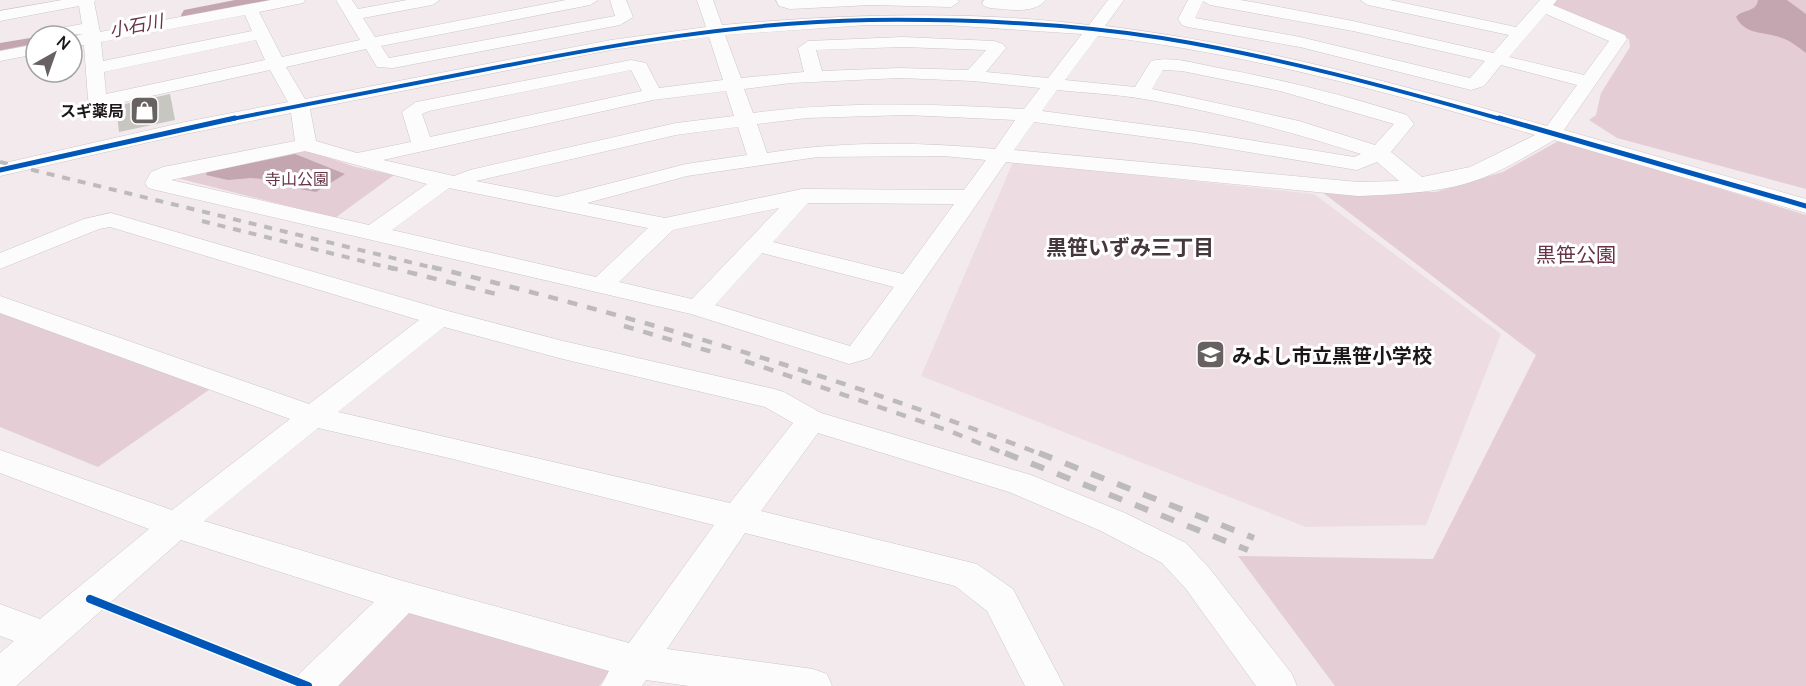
<svg xmlns="http://www.w3.org/2000/svg" width="1806" height="686" font-family="Manrope,'Noto Sans JP',sans-serif">
  <style>
    .built { fill: #eddde2 }
    .green { fill: #e5cdd5 }
    .water { fill: #c4a6b0 }
    .lines { fill: none; stroke-linecap: round; stroke-linejoin: round }
    .river { fill: #c4a6b0; fill-rule: evenodd }
    .building { fill: #c7c6c0 }
    .minor-casing { stroke: #ccc6c8; stroke-width: 1 }
    .minor { fill: #fdfcfc; fill-rule: evenodd }
    .rail-far2 { stroke: #bcbaba; stroke-width: 4; stroke-dasharray: 8 8; stroke-linecap: butt }
    .rail-far1 { stroke: #bcbaba; stroke-width: 4.5; stroke-dasharray: 10 10; stroke-linecap: butt }
    .rail { stroke: #bcbaba; stroke-width: 6; stroke-dasharray: 14 14; stroke-linecap: butt }
    .cycleway-far2-casing { stroke: #fff; stroke-width: 6 }
    .cycleway-far1-casing { stroke: #fff; stroke-width: 8 }
    .cycleway-casing { stroke: #fff; stroke-width: 11 }
    .cycleway-far2 { stroke: #0057b8; stroke-width: 4 }
    .cycleway-far1 { stroke: #0057b8; stroke-width: 5 }
    .cycleway { stroke: #0057b8; stroke-width: 8 }
    .labels { text-anchor: middle; dominant-baseline: central; stroke-width: 6; stroke-linejoin: round; paint-order: stroke }
    .far-poi-label { font-size: 16px; font-weight: bold; fill: #1c1718; stroke: #fff; text-anchor: end }
    .far-park-label { font-size: 16px; fill: #673348; stroke: #fff }
    .far-water-label { font-size: 18px; font-style: italic; fill: #673347; stroke: #fff }
    .park-label { font-size: 20px; fill: #673348; stroke: #fff }
    .poi-label { font-size: 20px; font-weight: bold; fill: #1c1718; stroke: #fff; text-anchor: start }
    .neighbourhood-label { font-size: 21px; font-weight: bold; fill: #44383c; stroke: #fff }
  </style>
  <rect width="100%" height="100%" fill="#f2eaec"/>
  <path class="built" d="M 1013,162 L 1314,194 L 1501,334 L 1426,525 L 1306,527 L 921,376 Z"/>
  <path class="green" d="M 1556,0 L 1806,0 L 1806,189 L 1617,138 L 1589,120 L 1596,115 L 1601,93 L 1630,47 L 1629,39 L 1554,9 L 1552,6 Z
    M 1560,140 L 1806,215 L 1806,686 L 1335,686 L 1238,556 L 1433,559 L 1536,355 L 1322,192 L 1436,192 L 1503,172 Z
    M 302,149 L 356,167 L 394,175 L 335,218 L 177,178 Z
    M 0,305 L 216,385 L 98,467 L 0,427 Z
    M 403,596 L 627,648 L 599,686 L 324,686 Z"/>
  <path class="water" d="M 1758,0 L 1787,0 L 1806,14 L 1806,53 C 1798,47 1791,41 1782,38 C 1764,31 1746,36 1736,17 C 1742,9 1756,13 1758,0 Z
    M 295,154 L 345,174 L 316,192 L 294,188 L 275,180 L 251,178 L 228,180 L 206,175 L 207,172 Z"/>
  <g class="lines">
    <path class="river" d="M 235,0 L 281,0 L 278,5 L 270,7 L 192,22 L 184,20 L 181,15 L 184,10 Z
      M 36,37 L 36,51 L 0,57 L 0,43 Z"/>
  </g>
  <path class="building" d="M 170,94 L 175,120 L 119,132 L 116,106 Z"/>
  <g class="lines">
    <defs>
      <path id="minor" d="M 62,0 L 96,0 L 94,2 L 100,32 L 271,0 L 305,0 L 303,3 L 259,12 L 282,57 L 360,40 L 336,0 L 352,0 L 358,9 L 407,0 L 440,0 L 432,5 L 363,18 L 375,37 L 566,0 L 598,0 L 590,5 L 381,46 L 389,58 L 615,16 L 610,0 L 626,0 L 633,17 L 620,25 L 393,68 L 377,67 L 366,49 L 286,67 L 305,99 L 611,40 L 706,27 L 697,0 L 713,0 L 722,25 C 844,14 967,10 1089,25 L 1108,0 L 1124,0 L 1105,26 C 1255,44 1401,85 1547,126 L 1577,85 L 1501,65 L 1484,86 L 1471,90 L 1300,47 L 1188,27 L 1182,25 L 1178,19 L 1188,0 L 1240,0 L 1258,3 L 1353,21 L 1493,53 L 1509,35 L 1368,5 L 1360,0 L 1390,0 L 1516,27 L 1540,0 L 1557,0 L 1553,5 L 1625,35 L 1627,39 L 1564,130 L 1806,199 L 1806,213 L 1554,140 C 1532,153 1509,167 1485,177 C 1446,193 1399,194 1358,196 L 1006,162 L 870,358 L 849,364 L 691,314 L 156,190 L 148,188 L 145,183 L 151,172 L 163,167 L 295,141 L 291,113 L 185,134 L 0,176 L 0,164 L 185,122 L 288,102 L 270,70 L 101,107 L 90,103 L 88,99 L 84,45 L 72,47 L 72,37 L 83,34 L 37,36 L 39,32 L 82,24 L 79,6 L 0,21 L 0,11 ZM 1203,1 L 1210,5 L 1353,31 L 1485,61 L 1470,78 L 1300,37 L 1195,18 ZM 1546,14 L 1609,41 L 1584,75 L 1509,57 ZM 245,15 L 252,31 L 103,61 L 101,42 ZM 867,25 L 945,25 L 1082,34 L 1048,78 L 986,72 L 1006,48 L 1003,44 L 994,41 L 903,37 L 808,41 L 798,48 L 804,72 L 741,78 L 725,35 ZM 1098,36 C 1247,53 1391,93 1535,135 L 1470,167 L 1422,177 L 1391,152 L 1414,124 L 1407,115 C 1344,95 1280,79 1214,67 C 1193,63 1172,56 1151,61 L 1135,87 L 1065,80 ZM 709,37 L 723,80 L 659,88 L 646,63 L 631,60 L 416,102 L 402,112 L 411,142 L 357,153 L 316,141 L 310,109 L 611,50 ZM 256,40 L 265,60 L 106,94 L 104,72 ZM 903,47 L 986,50 L 968,70 L 900,68 L 822,71 L 816,50 ZM 631,70 L 642,91 L 430,137 L 422,114 L 429,111 ZM 1163,70 L 1182,71 L 1280,91 L 1394,124 L 1375,145 L 1299,121 L 1152,89 ZM 900,78 L 973,81 L 1040,88 L 1024,109 C 933,104 844,101 753,113 L 744,89 L 791,83 ZM 1057,90 C 1086,93 1115,94 1144,99 C 1218,112 1289,131 1361,154 L 1354,157 L 1194,131 L 1042,111 ZM 726,91 L 734,116 L 676,123 L 470,170 L 454,176 L 383,160 L 653,100 ZM 907,115 L 1015,120 L 995,149 C 919,142 842,141 767,153 L 757,124 L 807,118 ZM 1034,122 L 1194,143 L 1357,170 L 1377,162 L 1399,181 L 1358,182 L 1014,150 ZM 738,127 L 747,155 L 686,164 L 557,197 L 476,181 L 676,135 ZM 305,151 L 427,184 L 369,225 L 171,180 ZM 943,156 L 986,160 L 964,190 L 802,189 L 665,218 L 587,203 L 687,176 L 818,157 ZM 449,188 L 648,228 L 596,277 L 392,230 ZM 808,203 L 954,204 L 903,274 L 773,242 ZM 779,208 L 692,299 L 619,282 L 673,230 ZM 762,253 L 894,287 L 850,346 L 715,305 Z
        M 776,0 L 958,0 L 959,2 L 951,7 L 871,5 L 790,9 L 779,6 Z
        M 984,0 L 1046,0 C 1033,15 1007,9 990,8 L 984,6 L 982,3 Z
        M 36,44 L 36,54 L 0,61 L 0,51 Z
        M 111,213 L 448,311 L 563,341 L 774,389 L 784,392 L 821,413 L 1031,475 L 1125,513 L 1186,543 L 1210,569 L 1292,674 L 1297,686 L 1256,686 L 1186,589 L 1162,563 L 1101,531 L 1009,492 L 818,433 L 761,511 L 977,564 L 1013,589 L 1064,686 L 1025,686 L 987,611 L 955,586 L 745,533 L 667,649 L 813,669 L 827,674 L 832,686 L 689,686 L 646,680 L 642,686 L 601,686 L 609,671 L 409,613 L 338,686 L 294,686 L 299,674 L 374,602 L 181,540 L 16,686 L 0,686 L 0,653 L 14,641 L 0,636 L 0,604 L 40,619 L 149,529 L 0,473 L 0,450 L 172,510 L 290,419 L 0,313 L 0,296 L 309,404 L 419,320 L 110,227 L 99,229 L 0,269 L 0,253 L 84,219 ZM 444,327 L 563,359 L 765,407 L 793,423 L 730,503 L 338,412 ZM 318,428 L 449,458 L 714,525 L 629,643 L 403,581 L 204,521 Z"/>
    </defs>
    <use href="#minor" class="minor-casing"/>
    <use href="#minor" class="minor"/>
    <path class="rail-far2" d="M 0,162 L 438,269
      M 202,221 L 394,269"/>
    <path class="rail-far1" d="M 388,267 L 496,294
      M 432,267 C 640,318 844,378 1043,455
      M 624,326 L 719,354
      M 745,361 L 952,432 L 1008,455"/>
    <path class="rail" d="M 1005,453 L 1248,550
      M 1039,453 L 1254,538"/>
    <defs>
      <path id="cycleway-far2" d="M 227,120 C 312,103 397,87 483,70 C 611,45 739,22 870,20 C 967,19 1066,23 1162,38 C 1278,57 1392,88 1504,120"/>
      <path id="cycleway-far1" d="M 1499,118 L 1806,206
        M 0,170 L 235,118"/>
      <path id="cycleway" d="M 90,599 L 308,686"/>
    </defs>
    <use href="#cycleway-far2" class="cycleway-far2-casing"/>
    <use href="#cycleway-far1" class="cycleway-far1-casing"/>
    <use href="#cycleway" class="cycleway-casing"/>
    <use href="#cycleway-far2" class="cycleway-far2"/>
    <use href="#cycleway-far1" class="cycleway-far1"/>
    <use href="#cycleway" class="cycleway"/>
  </g>
  <defs>
    <symbol id="shop-square" viewBox="-11 -11 22 22"><rect x="-9" y="-9" width="18" height="18" rx="4" fill="#676162" stroke="#fff"/><path d="M-5-2.5h2.3a2.7 3.5 0 0 1 5.4 0H5L5.5 6h-11ZM-1.5-2.5h3a1.5 2.3 0 0 0-3 0Z" fill="#fff"/></symbol>
    <symbol id="school-square" viewBox="-11 -11 22 22"><rect x="-9" y="-9" width="18" height="18" rx="4" fill="#676162" stroke="#fff"/><path d="M0-5L7-2L0 1L-7-2ZM-4 1L0 2.5L4 1V4Q0 6-4 4Z" fill="#fff"/></symbol>
  </defs>
  <g fill-rule="evenodd">
    <use href="#shop-square" x="128" y="94" width="33" height="33"/>
    <use href="#school-square" x="1194" y="338" width="33" height="33"/>
  </g>
  <g class="labels">
    <g class="far-poi-label">
      <text x="124" y="111">スギ薬局</text>
    </g>
    <g class="far-park-label">
      <text x="297" y="179">寺山公園</text>
    </g>
    <g class="far-water-label">
      <text transform="translate(136 25) rotate(-11)">小石川</text>
    </g>
    <g class="park-label">
      <text x="1576" y="254">黒笹公園</text>
    </g>
    <g class="poi-label">
      <text x="1232" y="355">みよし市立黒笹小学校</text>
    </g>
    <g class="neighbourhood-label">
      <text x="1130" y="247">黒笹いずみ三丁目</text>
    </g>
  </g>
  <g transform="translate(54 54) rotate(40)"><circle r="28" fill="#ffffff" stroke="#a4a2a3" stroke-width="1.5"/>
  <path d="M0-4.5L10 22L0 15L-10 22Z" fill="#676162"/>
  <text y="-9" font-size="16" font-weight="bold" text-anchor="middle" fill="#1c1718">N</text>
  </g>
</svg>
